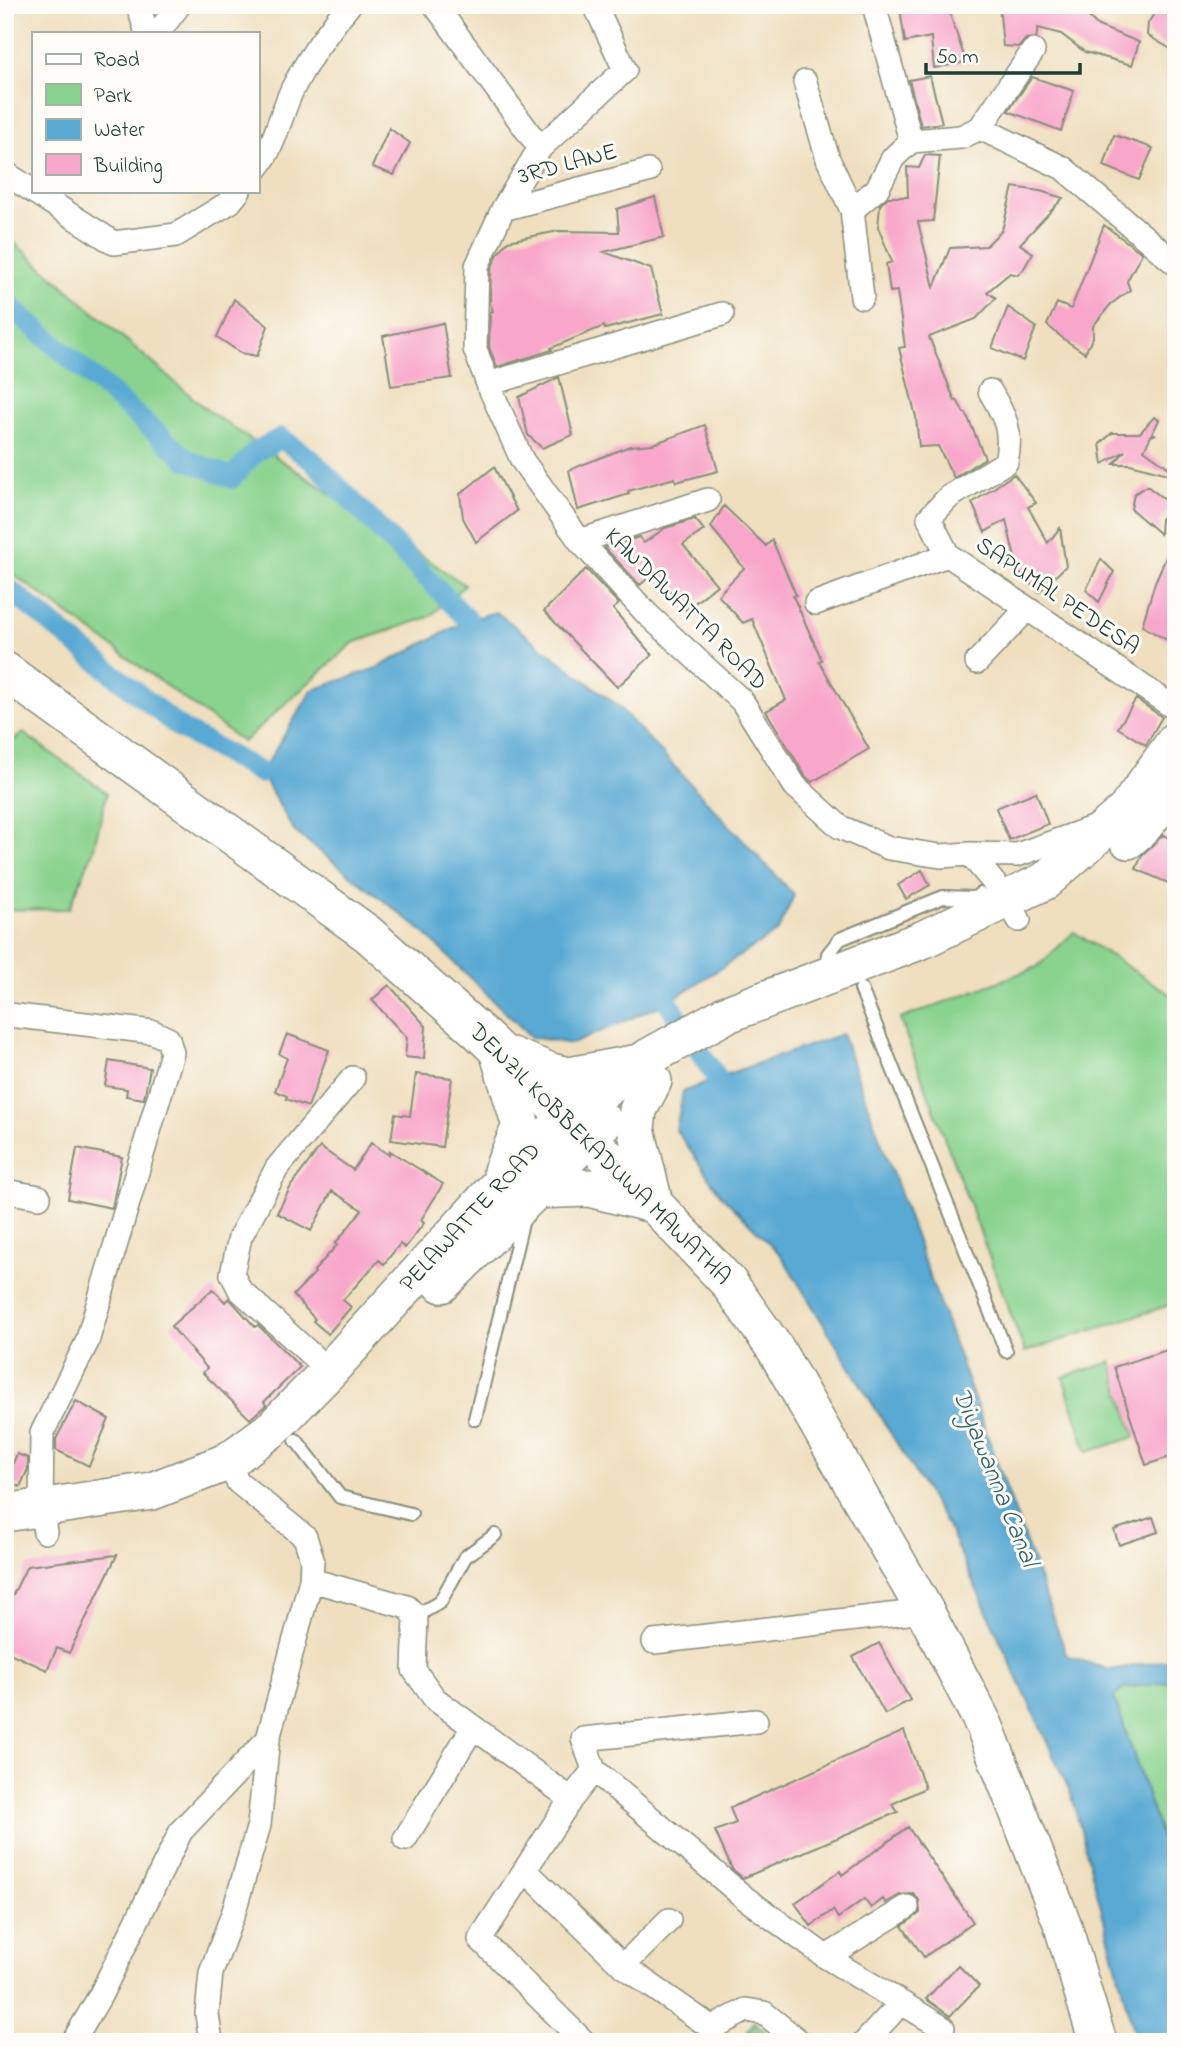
<svg xmlns="http://www.w3.org/2000/svg" width="1181" height="2047" font-family="'Indie Flower',sans-serif">
  <style>
    .green { fill: #8ad38e; stroke: #548861; stroke-width: 2 }
    .forest { fill: #6fb579; stroke: #477956; stroke-width: 2 }
    .water { fill: #59a9d3; stroke: #3c7384; stroke-width: 2 }
    .lines { fill: none; stroke-linecap: round; stroke-linejoin: round }
    .canal { stroke: #59a9d3; stroke-width: 21 }
    .building { fill: #f8a6c9 }
    .service-casing { stroke: #878e7a; stroke-width: 16 }
    .minor-casing { stroke: #878e7a; stroke-width: 26 }
    .primary-casing { stroke: #878e7a; stroke-width: 40 }
    .service { stroke: #fff; stroke-width: 12 }
    .minor { stroke: #fff; stroke-width: 23 }
    .primary { stroke: #fff; stroke-width: 37 }
    .labels { text-anchor: middle; dominant-baseline: central; stroke-width: 6; stroke-linejoin: round; paint-order: stroke }
    .street-label { font-size: 24px; fill: #1f3d34; stroke: #fdfcf7 }
    .water-label { font-size: 26px; font-style: italic; fill: #33636c; stroke: #fdfcf7 }
  </style>
  <rect width="100%" height="100%" fill="#fdfcf7"/>
  <filter id="ink" filterUnits="userSpaceOnUse"><feTurbulence type="fractalNoise" baseFrequency=".0143" numOctaves="2"/><feDisplacementMap in="SourceGraphic" scale="14" xChannelSelector="R" yChannelSelector="G"/><feConvolveMatrix kernelMatrix="1 2 1 2 8 2 1 2 1" color-interpolation-filters="sRGB"/></filter>
  <filter id="wash" filterUnits="userSpaceOnUse"><feTurbulence type="fractalNoise" baseFrequency=".00686" numOctaves="4" result="noise"/><feDisplacementMap in="SourceGraphic" scale="28" xChannelSelector="R" yChannelSelector="G"/><feGaussianBlur stdDeviation="1.57" result="paint"/><feColorMatrix in="noise" values="0 0 0 0 0 0 0 0 0 0 0 0 0 0 0 0 0 1.4 0 .05"/><feComposite in="paint" operator="in"/></filter>
  <g filter="url(#wash)">
    <rect width="100%" height="100%" fill="#efdfbf"/>
    <path class="green" d="M 5,235 L 207,410 L 465,585 L 429,617 L 353,643 L 243,742 L 5,568 Z
      M 23,733 L 107,793 L 93,851 L 69,909 L 5,910 L 5,747 Z
      M 1074,932 L 1176,998 L 1176,1303 L 1025,1352 L 900,1019 L 1037,967 Z
      M 1111,1362 L 1135,1437 L 1087,1452 L 1063,1377 Z
      M 1176,1681 L 1176,1881 L 1114,1697 L 1124,1688 Z"/>
    <path class="forest" d="M 754,2022 L 778,2042 L 739,2042 Z"/>
    <path class="water" d="M 496,612 L 617,705 L 794,895 L 778,931 L 668,1002 L 572,1044 L 531,1037 L 420,929 L 294,831 L 261,773 L 312,690 L 377,668 L 468,620 Z
      M 842,1034 L 1067,1656 L 1110,1670 L 1176,1659 L 1176,1681 L 1124,1688 L 1114,1697 L 1176,1881 L 1176,2042 L 1136,2042 L 1072,1796 L 947,1525 L 781,1255 L 721,1195 L 676,1130 L 683,1092 L 716,1078 Z"/>
    <g class="lines">
      <path class="canal" d="M 5,302 L 188,460 L 232,478 L 255,452 L 281,438 L 313,461 L 468,620
        M 5,586 L 180,728 L 261,773
        M 668,1002 L 731,1100"/>
    </g>
    <g id="blocks">
      <path class="building" d="M 919,5 L 947,5 L 966,62 L 934,68 L 931,37 L 905,42 L 900,9 Z
        M 999,5 L 1061,5 L 1084,12 L 1098,26 L 1139,42 L 1132,65 L 1085,52 L 1061,34 L 1038,28 L 1036,38 L 1026,39 L 1019,47 L 1003,46 Z
        M 1157,9 L 1176,18 L 1176,52 L 1147,35 L 1148,23 Z
        M 930,76 L 942,123 L 921,126 L 909,80 Z
        M 1032,77 L 1074,91 L 1061,131 L 1008,111 Z
        M 389,128 L 410,143 L 394,175 L 372,167 Z
        M 1114,135 L 1153,148 L 1139,180 L 1104,166 Z
        M 925,155 L 940,156 L 933,221 L 918,222 L 934,287 L 950,248 L 986,246 L 1002,230 L 1013,187 L 1040,191 L 1063,198 L 1020,244 L 1033,253 L 1023,270 L 1018,275 L 1010,273 L 987,292 L 996,298 L 976,319 L 929,337 L 955,401 L 957,400 L 964,413 L 966,413 L 985,458 L 954,478 L 938,446 L 919,447 L 916,417 L 899,348 L 905,347 L 897,291 L 890,292 L 886,264 L 892,262 L 878,227 L 880,205 L 888,197 L 908,197 L 907,167 L 919,168 Z
        M 655,197 L 664,237 L 604,252 L 651,269 L 663,314 L 605,329 L 604,326 L 551,348 L 552,350 L 497,367 L 489,347 L 490,312 L 493,311 L 490,303 L 491,269 L 498,254 L 508,241 L 559,231 L 619,232 L 617,209 Z
        M 1104,225 L 1142,253 L 1127,281 L 1130,290 L 1111,304 L 1093,326 L 1093,337 L 1085,353 L 1065,340 L 1047,325 L 1057,303 L 1071,309 Z
        M 234,299 L 268,326 L 257,356 L 241,353 L 217,337 Z
        M 1008,307 L 1036,327 L 1023,361 L 992,348 Z
        M 443,323 L 452,378 L 391,386 L 383,336 Z
        M 559,377 L 573,435 L 542,448 L 528,435 L 519,397 Z
        M 1154,417 L 1159,420 L 1152,434 L 1156,434 L 1151,436 L 1144,450 L 1176,473 L 1176,476 L 1130,464 L 1114,464 L 1125,451 L 1103,464 L 1100,444 L 1112,433 L 1140,433 Z
        M 705,425 L 718,471 L 676,482 L 675,478 L 628,491 L 629,494 L 578,510 L 569,470 L 630,446 L 653,444 Z
        M 494,467 L 517,511 L 476,542 L 463,518 L 460,494 Z
        M 1014,474 L 1036,503 L 1028,507 L 1048,543 L 1060,528 L 1066,566 L 1039,592 L 1018,571 L 1006,520 L 985,532 L 972,503 Z
        M 1147,486 L 1173,506 L 1161,519 L 1160,534 L 1131,509 L 1134,494 Z
        M 724,506 L 766,546 L 772,540 L 796,595 L 793,596 L 822,660 L 819,661 L 869,749 L 812,782 L 806,777 L 766,711 L 786,700 L 752,619 L 743,623 L 718,595 L 744,568 L 711,527 Z
        M 695,519 L 704,530 L 683,545 L 717,585 L 686,610 L 654,573 L 640,585 L 605,548 L 639,537 L 644,543 L 665,528 Z
        M 1176,535 L 1176,645 L 1142,626 L 1155,582 Z
        M 1101,559 L 1114,572 L 1099,602 L 1086,590 Z
        M 586,569 L 619,604 L 613,609 L 652,655 L 617,687 L 544,611 Z
        M 1136,699 L 1162,717 L 1146,745 L 1118,728 Z
        M 1036,792 L 1048,824 L 1009,840 L 996,808 Z
        M 1163,835 L 1176,841 L 1176,867 L 1168,883 L 1136,869 L 1142,855 Z
        M 922,870 L 930,885 L 906,899 L 898,885 Z
        M 389,985 L 426,1026 L 424,1059 L 405,1057 L 407,1038 L 372,1000 Z
        M 287,1034 L 329,1050 L 308,1107 L 286,1099 L 287,1096 L 275,1091 L 287,1058 L 279,1054 Z
        M 109,1061 L 150,1068 L 144,1099 L 126,1096 L 127,1089 L 105,1086 Z
        M 416,1074 L 452,1078 L 442,1147 L 391,1140 L 395,1114 L 410,1116 Z
        M 371,1143 L 389,1155 L 390,1151 L 443,1184 L 421,1220 L 424,1223 L 405,1248 L 400,1244 L 384,1264 L 379,1260 L 343,1300 L 351,1307 L 328,1334 L 313,1321 L 315,1319 L 293,1295 L 315,1273 L 314,1271 L 337,1245 L 335,1244 L 362,1210 L 332,1191 L 311,1231 L 277,1213 L 291,1186 L 320,1147 L 353,1170 Z
        M 77,1148 L 122,1157 L 112,1208 L 68,1199 Z
        M 213,1289 L 225,1302 L 229,1298 L 255,1327 L 258,1325 L 300,1367 L 264,1402 L 266,1405 L 250,1419 L 203,1373 L 207,1368 L 171,1326 Z
        M 1176,1347 L 1176,1455 L 1146,1465 L 1114,1367 Z
        M 76,1401 L 109,1419 L 89,1466 L 56,1450 L 56,1439 Z
        M 17,1454 L 28,1458 L 28,1469 L 20,1487 L 5,1480 L 5,1459 L 13,1463 Z
        M 1153,1517 L 1158,1532 L 1119,1545 L 1114,1530 Z
        M 117,1555 L 69,1653 L 57,1648 L 47,1670 L 5,1651 L 5,1611 L 27,1566 Z
        M 879,1643 L 910,1700 L 885,1714 L 853,1657 Z
        M 904,1731 L 925,1788 L 892,1804 L 898,1812 L 743,1878 L 732,1869 L 715,1831 L 736,1823 L 730,1808 Z
        M 908,1827 L 973,1922 L 924,1957 L 902,1926 L 920,1913 L 919,1900 L 913,1894 L 900,1895 L 886,1903 L 883,1899 L 871,1908 L 864,1899 L 838,1918 L 833,1910 L 811,1926 L 795,1903 L 840,1871 L 842,1875 Z
        M 958,1965 L 979,1986 L 950,2016 L 926,1999 Z"/>
    </g>
  </g>
  <g filter="url(#ink)">
    <use href="#blocks" fill-opacity="0" stroke="#878e7a" stroke-width="2"/>
    <g class="lines">
      <defs>
        <path id="service" d="M 827,970 L 828,954 L 840,939 L 943,897 L 975,898 L 980,894
          M 861,989 L 1006,1351
          M 475,1419 L 523,1219
          M 296,1440 L 340,1497 L 411,1514
          M 416,1616 L 440,1602 L 465,1557 L 495,1535"/>
        <path id="minor" d="M 138,5 L 147,33
          M 435,5 L 540,148
          M 595,5 L 625,70 L 540,148 L 503,209 L 477,266 L 475,349 L 488,384 L 522,460 L 580,541 L 647,614 L 742,701 L 795,786 L 840,827 L 889,848 L 940,856 L 970,854 L 1009,901 L 1019,920
          M 874,5 L 911,141
          M 158,33 L 179,5
          M 805,82 L 828,159 L 852,210 L 862,297
          M 980,128 L 1033,51
          M 911,141 L 961,137 L 980,128 L 1063,168 L 1176,264
          M 257,168 C 276,145 280,114 293,88 C 308,58 328,31 349,5
          M 5,173 L 114,243 L 176,235 L 230,202 L 239,191
          M 503,209 L 648,171
          M 852,210 L 877,189 L 893,158 L 911,141
          M 488,384 L 722,314
          M 990,391 C 1005,417 1013,431 1006,462 L 949,497 L 929,518 L 948,555 L 1176,709
          M 580,541 L 708,500
          M 816,603 L 948,555
          M 977,662 L 1027,609
          M 970,854 L 1017,855 L 1095,827
          M 9,1015 L 153,1032 L 168,1039 L 172,1053 L 87,1342 L 42,1433 L 41,1508 L 45,1532
          M 5,1191 L 39,1197
          M 329,1371 L 240,1290 L 232,1274 L 240,1237 L 277,1168 L 353,1078
          M 311,1580 L 407,1607 L 416,1616 L 414,1670 L 435,1699 L 571,1799 L 480,1939 L 584,2042
          M 654,1642 L 925,1611
          M 594,1770 L 745,1898 L 826,1957 L 943,2028
          M 571,1799 L 594,1770 L 583,1739 L 756,1721
          M 405,1839 L 473,1727
          M 525,1870 L 623,1966 L 712,2028 L 746,2010 L 764,2013 L 800,2042
          M 826,1957 L 907,1907
          M 623,1966 L 669,1920
          M 73,2042 L 100,1996 L 181,1831 L 268,1739
          M 211,2042 L 207,2014 L 211,1973 L 234,1911 L 259,1825 L 268,1739 L 311,1580 L 312,1559 L 305,1537 L 238,1482 L 227,1462
          M 865,2042 L 900,2004"/>
        <path id="primary" d="M 5,671 L 368,934 L 479,1032 L 567,1117 L 654,1204 L 728,1282 L 776,1350 L 925,1611 L 984,1725 L 1062,1923 L 1098,2042
          M 1128,840 L 1143,827 L 1176,786
          M 499,1054 L 521,1126 L 502,1171
          M 511,1056 L 551,1072 L 569,1076 L 634,1064
          M 653,1081 L 638,1110 L 636,1129 L 654,1203
          M 534,1190 L 589,1188 L 653,1204
          M 442,1284 L 604,1122
          M 5,1513 L 152,1491 L 227,1462 L 272,1429 L 329,1371 L 493,1191 L 567,1117 L 649,1057 L 725,1015 L 922,940 L 1045,881 L 1126,810 L 1176,740"/>
      </defs>
      <use href="#service" class="service-casing"/>
      <use href="#minor" class="minor-casing"/>
      <use href="#primary" class="primary-casing"/>
      <use href="#service" class="service"/>
      <use href="#minor" class="minor"/>
      <use href="#primary" class="primary"/>
    </g>
  </g>
  <g class="labels">
    <g class="street-label">
      <text transform="translate(568 165) rotate(-15)">3RD LANE</text>
      <text transform="translate(1057 597) rotate(34)">SAPUMAL PEDESA</text>
      <text transform="translate(685 610) rotate(45)">KANDAWATTA ROAD</text>
      <text transform="translate(599 1155) rotate(45)">DENZIL KOBBEKADUWA MAWATHA</text>
      <text transform="translate(471 1218) rotate(-47)">PELAWATTE ROAD</text>
    </g>
    <g class="water-label">
      <text transform="translate(994 1478) rotate(68)">Diyawanna Canal</text>
    </g>
  </g>
  <rect width="1181" height="2047" fill="none" stroke="#fdfcf7" stroke-width="28"/>
  <rect x="32" y="32" width="228" height="161" fill="#fdfcf7" stroke="#a4b0a9" stroke-width="2"/>
  <rect x="46" y="54" width="35" height="10" fill="#ffffff" stroke="#a4b0a9" stroke-width="2"/>
  <text x="94" y="66" font-size="21" fill="#1f3d34">Road</text>
  <rect x="46" y="84" width="35" height="21" fill="#8ad38e" stroke="#a4b0a9" stroke-width="2"/>
  <text x="94" y="102" font-size="21" fill="#1f3d34">Park</text>
  <rect x="46" y="119" width="35" height="21" fill="#59a9d3" stroke="#a4b0a9" stroke-width="2"/>
  <text x="94" y="136" font-size="21" fill="#1f3d34">Water</text>
  <rect x="46" y="154" width="35" height="21" fill="#f8a6c9" stroke="#a4b0a9" stroke-width="2"/>
  <text x="94" y="172" font-size="21" fill="#1f3d34">Building</text>
  <path d="M926 63v10h154v-10" fill="none" stroke="#1f3d34" stroke-width="3.5"/>
  <text x="936" y="63" font-size="21" fill="#1f3d34" stroke="#fdfcf7" stroke-width="5" paint-order="stroke">50 m</text>
</svg>
